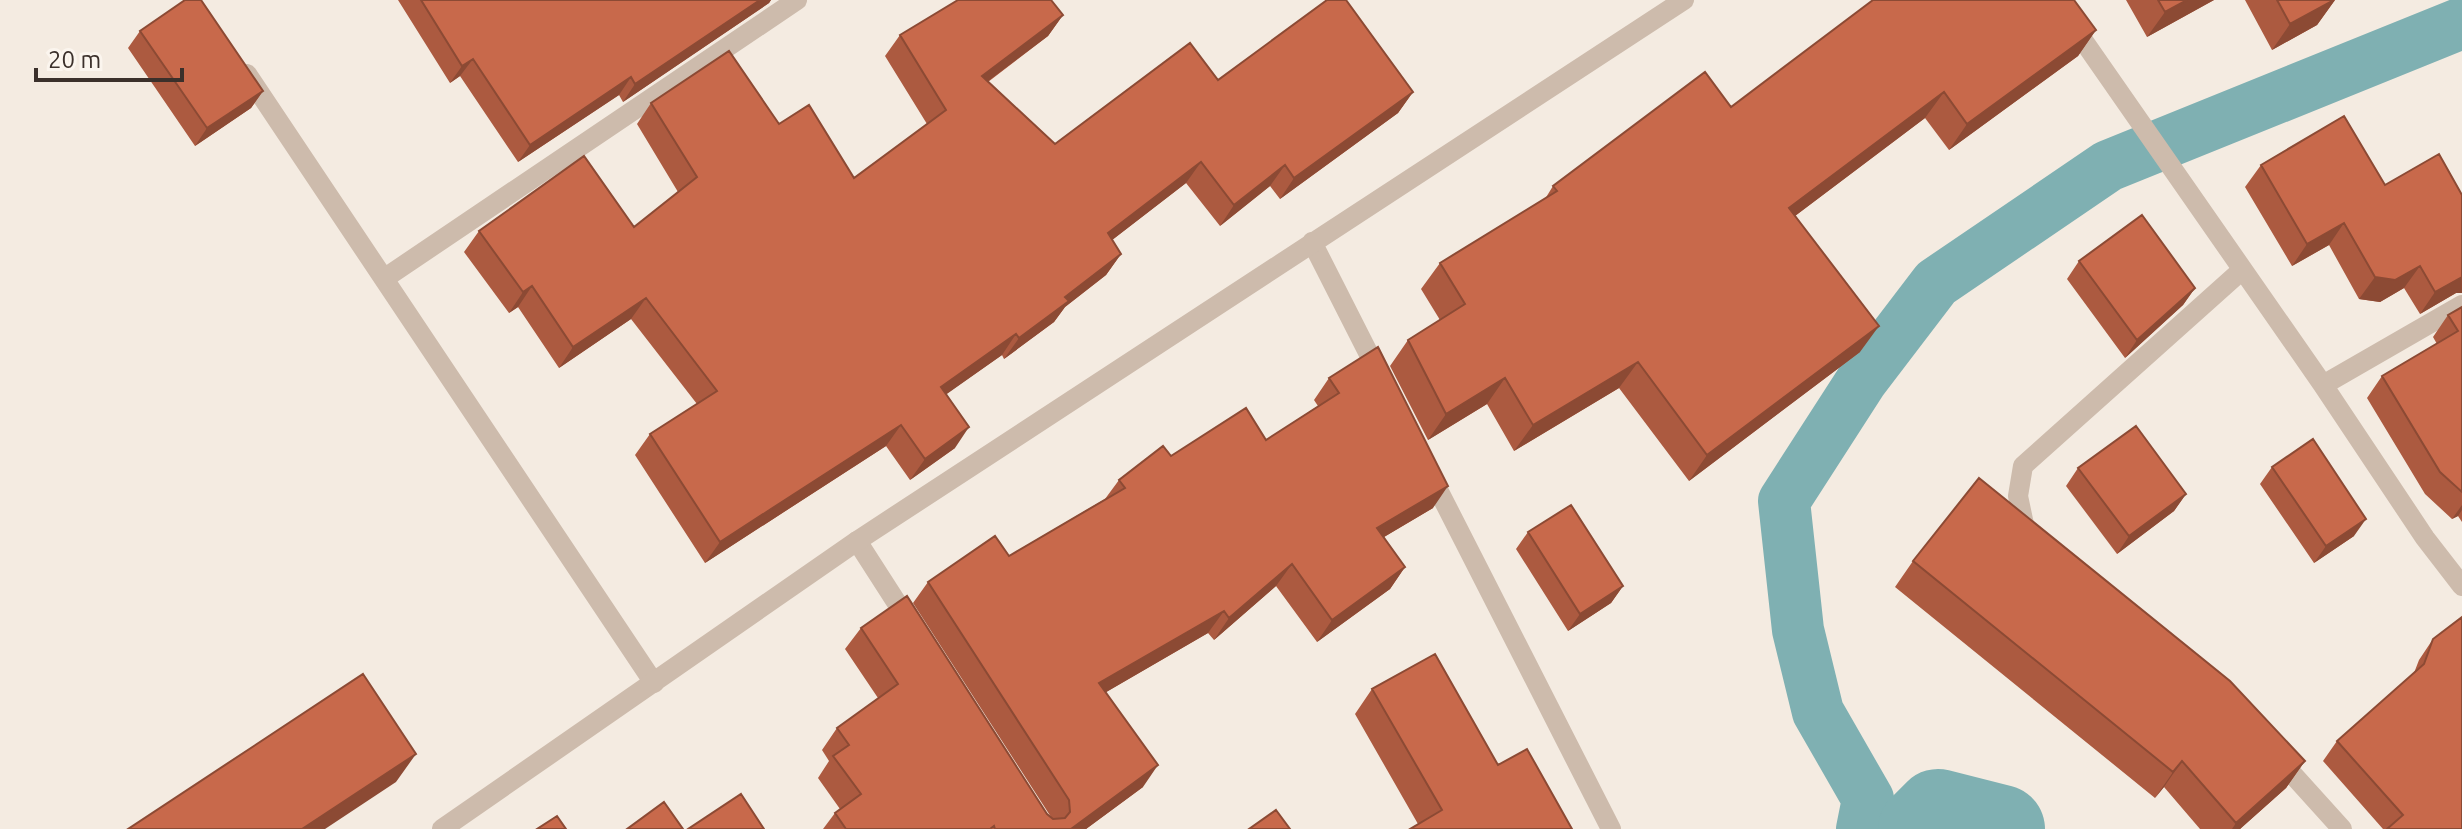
<svg xmlns="http://www.w3.org/2000/svg" width="2462" height="829" font-family="Ubuntu,sans-serif">
  <style>
    .lines { fill: none; stroke-linecap: round; stroke-linejoin: round }
    .canal { stroke: #7fb0b2; stroke-width: 52 }
    .river { stroke: #7fb0b2; stroke-width: 88 }
    .minor { stroke: #cdbbac; stroke-width: 20 }
    .tertiary { stroke: #cdbbac; stroke-width: 20 }
    .wall { fill: #ac5a40 }
    .shaded-wall { fill: #8c4a34 }
    .building { fill: #c8694b; stroke: #8c4a34; stroke-width: 2 }
  </style>
  <rect width="100%" height="100%" fill="#f4ebe1"/>
  <g class="lines">
    <path class="canal" d="M 1862,829 L 1868,799 L 1818,712 L 1798,630 L 1784,501 L 1862,380 L 1936,283 L 2108,166 L 2462,23"/>
    <path class="river" d="M 1922,829 L 1938,813 L 2001,829"/>
    <path class="minor" d="M 2055,0 L 2323,385 L 2425,538 L 2462,586
      M 247,74 L 654,683
      M 1312,242 L 1380,376
      M 385,278 L 797,0
      M 2323,385 L 2462,305
      M 1429,472 L 1611,829
      M 2029,537 L 2026,534 L 2018,496 L 2023,466 L 2242,270
      M 857,541 L 911,625
      M 2277,757 L 2342,829"/>
    <path class="tertiary" d="M 442,829 L 857,541 L 1684,0"/>
  </g>
  <path class="wall" d="M 398,0 L 771,0 L 769,3 L 623,102 L 619,95 L 518,162 L 460,76 L 450,83 Z
    M 2126,0 L 2214,0 L 2147,37 Z
    M 2245,0 L 2335,0 L 2317,25 L 2272,50 Z
    M 1063,15 L 1048,36 L 988,82 L 1055,144 L 1218,80 L 1413,92 L 1398,113 L 1280,199 L 1270,186 L 1220,226 L 1186,183 L 1112,240 L 1121,254 L 1106,275 L 1065,307 L 1054,322 L 1004,359 L 1002,355 L 946,394 L 955,448 L 910,480 L 886,446 L 705,563 L 635,455 L 650,434 L 697,404 L 631,319 L 559,368 L 518,307 L 509,313 L 464,252 L 479,231 L 634,227 L 678,192 L 637,124 L 651,103 L 779,124 L 854,178 L 927,124 L 885,56 L 900,35 Z
    M 2096,30 L 2078,56 L 1949,150 L 1925,118 L 1795,216 L 1860,352 L 1689,481 L 1619,388 L 1514,451 L 1487,404 L 1428,440 L 1390,366 L 1408,340 L 1440,320 L 1421,289 L 1440,263 L 1545,199 L 1553,186 L 1731,107 Z
    M 140,31 L 263,91 L 251,108 L 195,146 L 128,48 Z
    M 2261,165 L 2385,185 L 2462,293 L 2456,293 L 2420,314 L 2404,288 L 2380,302 L 2359,299 L 2329,245 L 2292,266 L 2245,187 Z
    M 2079,261 L 2195,288 L 2183,305 L 2125,358 L 2067,279 Z
    M 2462,307 L 2462,522 L 2458,516 L 2452,519 L 2425,494 L 2367,398 L 2382,376 L 2437,344 L 2433,337 L 2448,315 Z
    M 1329,378 L 1433,508 L 1384,537 L 1405,567 L 1390,589 L 1317,642 L 1276,586 L 1214,640 L 1208,633 L 1106,692 L 1143,787 L 1086,829 L 823,829 L 835,813 L 840,809 L 818,778 L 829,761 L 822,750 L 837,728 L 878,698 L 845,649 L 861,628 L 1051,817 L 913,603 L 928,582 L 1009,556 L 1105,499 L 1119,480 L 1171,456 L 1266,440 L 1318,406 L 1314,400 Z
    M 2272,467 L 2354,536 L 2314,563 L 2260,484 Z
    M 2078,468 L 2186,494 L 2174,511 L 2117,554 L 2066,486 Z
    M 1528,532 L 1623,586 L 1611,603 L 1568,631 L 1516,549 Z
    M 1913,561 L 2305,761 L 2286,788 L 2240,829 L 2200,829 L 2164,787 L 2155,798 L 1895,587 Z
    M 2433,639 L 2462,829 L 2383,829 L 2323,761 L 2337,741 L 2414,673 L 2419,660 Z
    M 1372,689 L 1498,765 L 1572,829 L 1418,824 L 1355,714 Z"/>
  <path class="shaded-wall" d="M 760,0 L 771,0 L 769,3 L 623,102 L 635,84 Z
    M 2187,0 L 2214,0 L 2147,37 L 2165,12 Z
    M 2335,0 L 2317,25 L 2272,50 L 2290,24 Z
    M 1063,15 L 1048,36 L 967,97 L 982,76 Z
    M 2096,30 L 2078,56 L 1949,150 L 1967,124 Z
    M 473,59 L 460,76 L 450,83 L 462,66 Z
    M 631,77 L 619,95 L 518,162 L 530,145 Z
    M 263,91 L 251,108 L 195,146 L 207,128 Z
    M 1413,92 L 1398,113 L 1280,199 L 1294,178 Z
    M 1944,92 L 1925,118 L 1771,234 L 1789,208 Z
    M 1201,162 L 1186,183 L 1094,254 L 1108,233 Z
    M 1285,165 L 1270,186 L 1220,226 L 1234,205 Z
    M 2344,223 L 2329,245 L 2292,266 L 2307,244 Z
    M 1121,254 L 1106,275 L 1065,307 L 1054,322 L 1004,359 L 1019,338 L 1065,297 Z
    M 2420,266 L 2404,288 L 2380,302 L 2359,299 L 2375,277 Z
    M 2462,277 L 2462,293 L 2456,293 L 2420,314 L 2435,292 Z
    M 532,286 L 518,307 L 509,313 L 523,292 Z
    M 2195,288 L 2183,305 L 2125,358 L 2137,340 Z
    M 646,298 L 631,319 L 559,368 L 573,347 Z
    M 1879,326 L 1860,352 L 1689,481 L 1707,455 Z
    M 1016,334 L 1002,355 L 927,408 L 941,387 Z
    M 1638,362 L 1619,388 L 1514,451 L 1533,425 Z
    M 1505,378 L 1487,404 L 1428,440 L 1446,414 Z
    M 901,425 L 886,446 L 705,563 L 720,542 Z
    M 969,427 L 955,448 L 910,480 L 925,459 Z
    M 1448,486 L 1433,508 L 1362,550 L 1377,528 Z
    M 2186,494 L 2174,511 L 2117,554 L 2129,536 Z
    M 2462,505 L 2462,510 L 2458,516 L 2452,519 Z
    M 2366,519 L 2354,536 L 2314,563 L 2326,546 Z
    M 1292,564 L 1276,586 L 1214,640 L 1229,618 Z
    M 1405,567 L 1390,589 L 1317,642 L 1332,620 Z
    M 1623,586 L 1611,603 L 1568,631 L 1580,614 Z
    M 1224,611 L 1208,633 L 1084,705 L 1099,683 Z
    M 416,754 L 396,782 L 325,829 L 302,829 Z
    M 2182,761 L 2164,787 L 2155,798 L 2173,772 Z
    M 2305,761 L 2286,788 L 2240,829 L 2232,829 L 2236,823 Z
    M 1158,765 L 1143,787 L 1086,829 L 1071,829 Z"/>
  <path class="building" d="M 185,0 L 201,0 L 263,91 L 207,128 L 140,31 Z
    M 421,0 L 760,0 L 635,84 L 631,77 L 530,145 L 473,59 L 462,66 Z
    M 958,0 L 1051,0 L 1063,15 L 982,76 L 1055,144 L 1190,43 L 1218,80 L 1327,0 L 1346,0 L 1413,92 L 1294,178 L 1285,165 L 1234,205 L 1201,162 L 1108,233 L 1121,254 L 1065,297 L 1069,301 L 1019,338 L 1016,334 L 941,387 L 969,427 L 925,459 L 901,425 L 720,542 L 650,434 L 717,391 L 646,298 L 573,347 L 532,286 L 523,292 L 479,231 L 584,156 L 634,227 L 697,177 L 651,103 L 729,51 L 779,124 L 809,105 L 854,178 L 946,110 L 900,35 Z
    M 1873,0 L 2074,0 L 2096,30 L 1967,124 L 1944,92 L 1789,208 L 1879,326 L 1707,455 L 1638,362 L 1533,425 L 1505,378 L 1446,414 L 1408,340 L 1465,304 L 1440,263 L 1557,191 L 1553,186 L 1705,72 L 1731,107 Z
    M 2158,0 L 2187,0 L 2165,12 Z
    M 2277,0 L 2334,0 L 2290,24 Z
    M 2344,116 L 2385,185 L 2439,154 L 2462,195 L 2462,277 L 2435,292 L 2420,266 L 2395,280 L 2375,277 L 2344,223 L 2307,244 L 2261,165 Z
    M 2142,215 L 2195,288 L 2137,340 L 2079,261 Z
    M 2462,307 L 2462,492 L 2440,472 L 2382,376 L 2458,331 L 2448,315 Z
    M 1378,347 L 1448,486 L 1377,528 L 1405,567 L 1332,620 L 1292,564 L 1229,618 L 1224,611 L 1099,683 L 1158,765 L 1071,829 L 995,829 L 994,826 L 990,829 L 846,829 L 835,813 L 861,794 L 833,756 L 849,745 L 837,728 L 898,684 L 861,628 L 907,596 L 1047,814 L 1053,819 L 1065,818 L 1070,812 L 1069,800 L 928,582 L 995,536 L 1009,556 L 1125,488 L 1119,480 L 1163,446 L 1171,456 L 1246,408 L 1266,440 L 1339,393 L 1329,378 Z
    M 2136,426 L 2186,494 L 2129,536 L 2078,468 Z
    M 2313,439 L 2366,519 L 2326,546 L 2272,467 Z
    M 1979,478 L 2230,681 L 2305,761 L 2236,823 L 2182,761 L 2173,772 L 1913,561 Z
    M 1571,505 L 1623,586 L 1580,614 L 1528,532 Z
    M 2462,617 L 2462,829 L 2387,829 L 2403,815 L 2337,741 L 2424,664 L 2433,639 Z
    M 1435,654 L 1498,765 L 1527,749 L 1572,829 L 1410,829 L 1442,810 L 1372,689 Z
    M 363,674 L 416,754 L 302,829 L 128,829 Z
    M 741,794 L 764,829 L 688,829 Z
    M 664,802 L 683,829 L 627,829 Z
    M 1276,810 L 1290,829 L 1249,829 Z
    M 557,816 L 566,829 L 537,829 Z"/>
  <path d="M36 68v12h146v-12" fill="none" stroke="#3b302b" stroke-width="4"/>
  <text x="48" y="68" font-size="24" fill="#3b302b" stroke="#fbf5ee" stroke-width="6" paint-order="stroke">20 m</text>
</svg>
